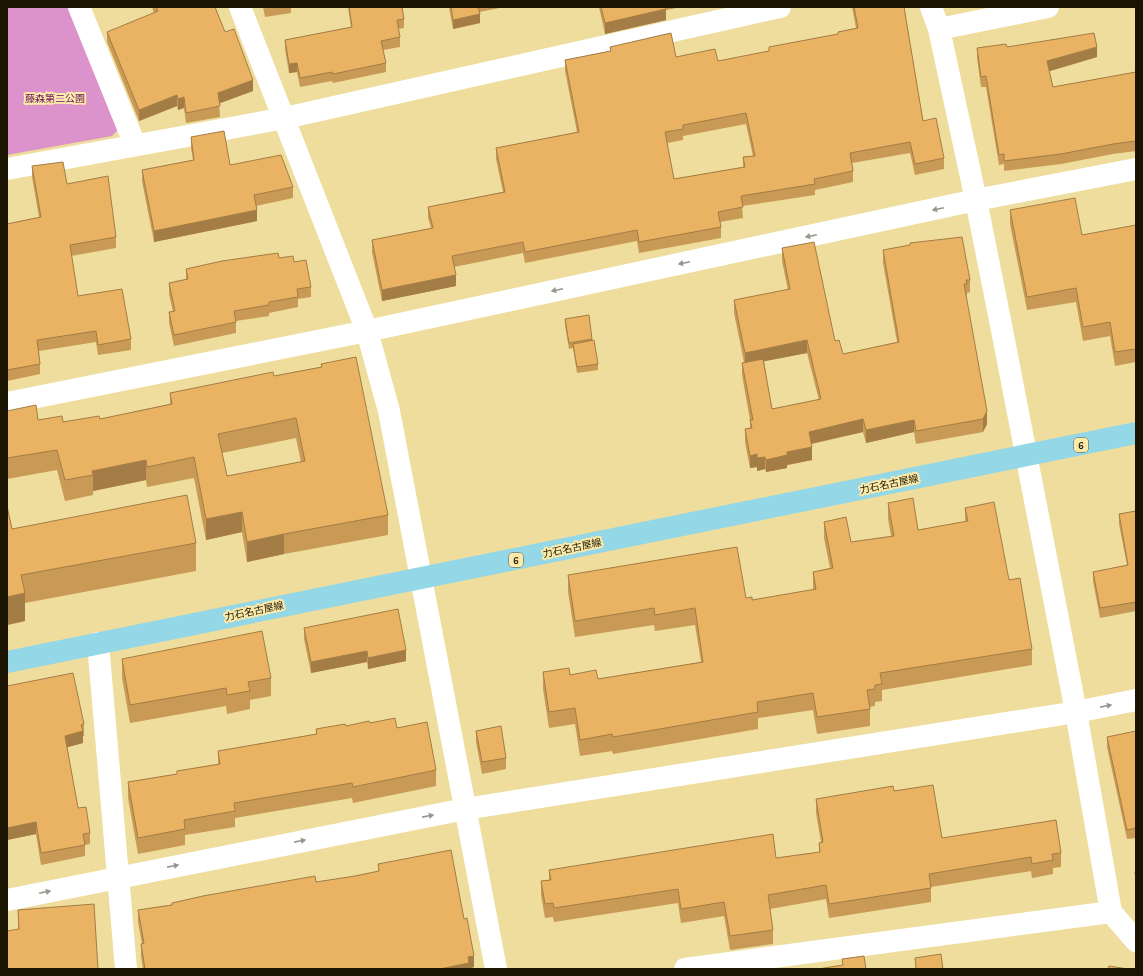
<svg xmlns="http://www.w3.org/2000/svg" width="1143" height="976" font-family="Mulish,'Noto Sans JP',sans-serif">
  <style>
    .park { fill: #dc92cb }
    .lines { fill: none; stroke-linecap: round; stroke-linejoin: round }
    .minor { stroke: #fff; stroke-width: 22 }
    .major { stroke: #94d7e7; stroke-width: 22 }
    .wall { fill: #c89a55; fill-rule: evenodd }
    .shaded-wall { fill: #a37d45 }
    .building { fill: #e9b363; stroke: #a37d45; fill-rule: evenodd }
    .oneway { fill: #98958c }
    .labels { text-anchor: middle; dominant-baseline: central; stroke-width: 4; stroke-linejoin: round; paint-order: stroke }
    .shield { fill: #fbeaa9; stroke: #5e5433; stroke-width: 1 }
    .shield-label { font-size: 9px; font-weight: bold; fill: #1b1400 }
    .park-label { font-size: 10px; fill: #680f5b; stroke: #fbeaa9 }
    .street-label { font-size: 10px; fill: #1b1400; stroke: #fbeaa9 }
  </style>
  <rect width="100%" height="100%" fill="#eedd9c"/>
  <path class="park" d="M 7,7 L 68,7 L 120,128 L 112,136 L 7,155 Z"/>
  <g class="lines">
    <path class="minor" d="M 79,7 L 135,145
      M 240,7 L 367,331 L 389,411 L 496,969
      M 931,7 L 939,29 L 976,200 L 1001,325 L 1076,712 L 1111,912 L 1136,941
      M 939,29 L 1048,7
      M 7,169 L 285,118 L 780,7
      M 7,403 L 367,331 L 976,200 L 1136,169
      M 98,643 L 126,969
      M 7,900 L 465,809 L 1076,712 L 1136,700
      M 685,969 L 1111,912"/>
    <path class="major" d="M 7,662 L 1136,433"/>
  </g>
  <path class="wall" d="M 152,7 L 215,7 L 225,32 L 253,91 L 219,103 L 220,117 L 186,123 L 184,108 L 178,110 L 177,106 L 139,121 L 107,42 L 107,32 L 154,13 Z
    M 263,7 L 291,7 L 291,13 L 265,17 Z
    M 348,7 L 402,7 L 404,19 L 404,28 L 398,29 L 400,37 L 400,47 L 383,50 L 386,63 L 386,72 L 333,83 L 332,81 L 300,87 L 297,72 L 289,73 L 285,49 L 285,40 L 351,27 Z
    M 449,7 L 505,7 L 479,12 L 480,23 L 453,29 Z
    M 599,7 L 682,7 L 666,10 L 666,20 L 605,34 Z
    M 852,7 L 904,7 L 923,121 L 944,158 L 944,169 L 915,175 L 910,153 L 852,163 L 853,171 L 853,182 L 815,190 L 815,195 L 742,206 L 743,218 L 720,222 L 721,227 L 721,238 L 639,253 L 637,241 L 525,263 L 523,253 L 454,267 L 456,286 L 382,301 L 372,252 L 372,240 L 431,228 L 428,218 L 428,207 L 503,192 L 496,159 L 496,148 L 577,132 L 565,71 L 565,60 L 610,51 L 610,47 L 676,57 L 718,61 L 769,51 L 769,47 L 838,34 L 838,32 L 856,28 ZM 746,124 L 753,156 L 743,157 L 743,167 L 674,179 L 667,143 L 683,140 L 683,136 Z
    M 1007,47 L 1097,57 L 1049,71 L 1053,87 L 1136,72 L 1136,151 L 1113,154 L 1061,164 L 1004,171 L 1004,164 L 999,165 L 986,87 L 981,87 L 977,58 L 977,48 Z
    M 191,137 L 230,165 L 293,187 L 293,198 L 256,206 L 257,221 L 154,242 L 142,181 L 142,170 L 193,160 L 191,148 Z
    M 32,166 L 67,184 L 116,237 L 116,248 L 71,256 L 78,296 L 131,339 L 131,350 L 98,355 L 96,342 L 39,351 L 40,364 L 40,374 L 7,381 L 7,224 L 39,217 L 32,177 Z
    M 1010,210 L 1082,235 L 1136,225 L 1136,362 L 1115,366 L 1110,336 L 1083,341 L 1076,302 L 1027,310 L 1010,224 Z
    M 782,248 L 843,354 L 897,342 L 883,263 L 883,250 L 970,280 L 970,292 L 967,293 L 967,297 L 966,297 L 987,424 L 983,432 L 916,444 L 914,432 L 866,443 L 863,432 L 812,444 L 812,460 L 787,465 L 787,468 L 766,472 L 765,469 L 757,471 L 757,467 L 750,468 L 745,442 L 745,429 L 750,428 L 750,420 L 742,375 L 742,363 L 744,362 L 734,313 L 734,300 L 788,290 L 782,261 ZM 807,353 L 819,400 L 772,409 L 764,361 Z
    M 279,258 L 294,262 L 311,287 L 311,297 L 298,299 L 298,307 L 269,313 L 269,316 L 236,321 L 236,333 L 174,346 L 169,323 L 169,312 L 173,312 L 169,294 L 169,283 L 186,279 L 186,269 Z
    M 565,319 L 592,339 L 598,364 L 598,370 L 577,373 L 573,348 L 569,349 L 565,325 Z
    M 321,364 L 388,515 L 388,535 L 284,554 L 247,562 L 242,532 L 206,540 L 194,478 L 147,487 L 146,480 L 93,491 L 93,495 L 65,501 L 57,470 L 7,479 L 7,411 L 38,420 L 63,422 L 100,419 L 170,404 L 170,393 L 274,376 L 321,367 ZM 296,438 L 301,462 L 227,476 L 222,453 Z
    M 888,503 L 918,530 L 965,522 L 965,508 L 1009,580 L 1032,649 L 1032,665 L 882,690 L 882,701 L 875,702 L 875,706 L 870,707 L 870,726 L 817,734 L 813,710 L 758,718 L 758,729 L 613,754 L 612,751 L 580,756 L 575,724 L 549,728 L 543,689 L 543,672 L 570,675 L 598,679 L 701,662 L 695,625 L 655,631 L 654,625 L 575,637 L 568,592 L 568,575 L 746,598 L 752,600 L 813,590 L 813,572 L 830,568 L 824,538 L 824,522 L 851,542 L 891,536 L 888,519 Z
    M 7,506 L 12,529 L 196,543 L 196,571 L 25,603 L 25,621 L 7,625 Z
    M 1136,511 L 1136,611 L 1100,618 L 1093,581 L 1093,572 L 1127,565 L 1119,524 L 1119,514 Z
    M 304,628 L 406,661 L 368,669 L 367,662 L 311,673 L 304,639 Z
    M 122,659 L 271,678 L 271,696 L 250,700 L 250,709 L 227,714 L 226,706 L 130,723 L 122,678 Z
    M 7,686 L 84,724 L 84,736 L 83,736 L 83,743 L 67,747 L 78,808 L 90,833 L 90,844 L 85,845 L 85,856 L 41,865 L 36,834 L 7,840 Z
    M 370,723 L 397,728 L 436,770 L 436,786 L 353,803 L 352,798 L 235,818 L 235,827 L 185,835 L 185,845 L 138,854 L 128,798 L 128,782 L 177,774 L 177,771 L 218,764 L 218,751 L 316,734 L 316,729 Z
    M 476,731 L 506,758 L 506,769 L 482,774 L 476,742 Z
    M 1136,731 L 1136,838 L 1127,839 L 1107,747 L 1107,737 Z
    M 894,791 L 942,838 L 1061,853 L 1061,867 L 1053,868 L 1053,874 L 1032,878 L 1031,871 L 931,887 L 931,902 L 829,918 L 826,899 L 770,909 L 773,930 L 773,944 L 730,950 L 724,916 L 681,923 L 678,903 L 554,922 L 553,917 L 545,918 L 541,895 L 541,881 L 549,880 L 549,870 L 776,858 L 819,852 L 819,843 L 821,842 L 816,813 L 816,799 Z
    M 378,864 L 464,919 L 474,967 L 469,969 L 143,969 L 141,956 L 141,944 L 142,944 L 138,922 L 138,910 L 355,876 L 378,871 Z
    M 1135,872 L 1136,872 L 1136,889 L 1135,882 Z
    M 18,910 L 98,969 L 18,930 Z"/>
  <path class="shaded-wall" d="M 666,9 L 666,20 L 605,34 L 605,23 Z
    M 480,14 L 480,23 L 453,29 L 453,20 Z
    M 1097,47 L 1097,57 L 1047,72 L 1047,61 Z
    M 297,63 L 297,72 L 289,73 L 289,64 Z
    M 253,80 L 253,91 L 218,104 L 218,93 Z
    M 177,95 L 177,106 L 139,121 L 139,110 Z
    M 184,97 L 184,108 L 178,110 L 178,99 Z
    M 257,210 L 257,221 L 154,242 L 154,231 Z
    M 456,275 L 456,286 L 382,301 L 382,290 Z
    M 807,340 L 807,353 L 745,365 L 745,353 Z
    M 987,411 L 987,424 L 983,432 L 983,419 Z
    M 863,419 L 863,432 L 809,444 L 809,432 Z
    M 914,420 L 914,432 L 866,443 L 866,430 Z
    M 812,447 L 812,460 L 787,465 L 787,468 L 766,472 L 766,460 L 787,452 Z
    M 757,454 L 757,467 L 750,468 L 750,456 Z
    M 765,457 L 765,469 L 757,471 L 757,458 Z
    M 146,460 L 146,480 L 93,491 L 93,475 L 92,471 Z
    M 242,512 L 242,532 L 206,540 L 206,519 Z
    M 284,534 L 284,554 L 247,562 L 247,542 Z
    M 25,593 L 25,621 L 7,625 L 7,597 Z
    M 406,650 L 406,661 L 368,669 L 368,658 Z
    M 367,651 L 367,662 L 311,673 L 311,662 Z
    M 83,731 L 83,743 L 65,748 L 65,736 Z
    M 36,822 L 36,834 L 7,840 L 7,828 Z
    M 474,956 L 474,967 L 469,969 L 440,969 L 468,957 Z"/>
  <path class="building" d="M 156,7 L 215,7 L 225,32 L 234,29 L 253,80 L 218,93 L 220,106 L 186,113 L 184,97 L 178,99 L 177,95 L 139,110 L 107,32 L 158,11 Z
    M 349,7 L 402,7 L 404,19 L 397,20 L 400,37 L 381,41 L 386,63 L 333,74 L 332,72 L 300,78 L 297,63 L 289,64 L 285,40 L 352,27 Z
    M 451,7 L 478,7 L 480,14 L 453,20 Z
    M 601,7 L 666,7 L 666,9 L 605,23 Z
    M 854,7 L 904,7 L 923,121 L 936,118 L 944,158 L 915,164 L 910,142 L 850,153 L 853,171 L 814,179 L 815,184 L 741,196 L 743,207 L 718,212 L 721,227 L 639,242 L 637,230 L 525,252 L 523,242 L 452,256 L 456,275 L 382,290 L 372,240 L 433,228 L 428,207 L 505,192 L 496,148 L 579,132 L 565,60 L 611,51 L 610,47 L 671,33 L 676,57 L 715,49 L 718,61 L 769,51 L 769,47 L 838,34 L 838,32 L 858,28 ZM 746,113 L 755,156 L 743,157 L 745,167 L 674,179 L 665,132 L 683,129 L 683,125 Z
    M 1094,33 L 1097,47 L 1047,61 L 1053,87 L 1136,72 L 1136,141 L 1113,144 L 1061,154 L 1004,161 L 1004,154 L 999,155 L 986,76 L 981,77 L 977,48 L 1006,44 L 1007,47 Z
    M 224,131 L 230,165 L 281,155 L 293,187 L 254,195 L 257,210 L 154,231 L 142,170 L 194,160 L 191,137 Z
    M 63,162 L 67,184 L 108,176 L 116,237 L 70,245 L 78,296 L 122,289 L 131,339 L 98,345 L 96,331 L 37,340 L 40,364 L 7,370 L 7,224 L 41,217 L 32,166 Z
    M 1075,198 L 1082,235 L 1136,225 L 1136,349 L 1115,352 L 1110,322 L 1083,327 L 1076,288 L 1027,297 L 1010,210 Z
    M 962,237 L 970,280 L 966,280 L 967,284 L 964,284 L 987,411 L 983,419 L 916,431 L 914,420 L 866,430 L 863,419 L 809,432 L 812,447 L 787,452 L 787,455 L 766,460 L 765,457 L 757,458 L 757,454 L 750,456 L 745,429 L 752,428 L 750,420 L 753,420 L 742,363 L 763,359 L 772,409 L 821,399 L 807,340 L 745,353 L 734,300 L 790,289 L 782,248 L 814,242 L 835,341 L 839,340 L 843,354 L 899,342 L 883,250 L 910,245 L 910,243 Z
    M 278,253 L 279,258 L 293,256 L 294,262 L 306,260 L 311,287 L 297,289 L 298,297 L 269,302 L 269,305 L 234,311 L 236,322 L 174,335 L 169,312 L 175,311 L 169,283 L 188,279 L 186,269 L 222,261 Z
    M 589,315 L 592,339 L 569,343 L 565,319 Z
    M 594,340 L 598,364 L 577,367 L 573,344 Z
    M 356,357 L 388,515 L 284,534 L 247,542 L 242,512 L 206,519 L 194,457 L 147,467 L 146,460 L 92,471 L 93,475 L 65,480 L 57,450 L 7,458 L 7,411 L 36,405 L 38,420 L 62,416 L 63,422 L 99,416 L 100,419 L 172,404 L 170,393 L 273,372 L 274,376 L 322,367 L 321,364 ZM 296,418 L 305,461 L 227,476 L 218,434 Z
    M 187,495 L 196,543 L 21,575 L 25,593 L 7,597 L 7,506 L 12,529 Z
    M 913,498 L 918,530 L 968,521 L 965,508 L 994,502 L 1009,580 L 1020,578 L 1032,649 L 880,673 L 882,684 L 875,685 L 875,689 L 867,690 L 870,709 L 817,717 L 813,693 L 757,702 L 758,712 L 613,737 L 612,734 L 580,740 L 575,708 L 549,712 L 543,672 L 569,668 L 570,675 L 596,670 L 598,679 L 703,662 L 695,608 L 655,615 L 654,608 L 575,621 L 568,575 L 737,547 L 746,598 L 752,597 L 752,600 L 816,589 L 813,572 L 833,568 L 824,522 L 846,517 L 851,542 L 894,536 L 888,503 Z
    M 1136,511 L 1136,602 L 1100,608 L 1093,572 L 1128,565 L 1119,514 Z
    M 398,609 L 406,650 L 368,658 L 367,651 L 311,662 L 304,628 Z
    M 262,631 L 271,678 L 248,682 L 250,691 L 227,695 L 226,688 L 130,705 L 122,659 Z
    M 73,673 L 84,724 L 81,725 L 83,731 L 65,736 L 78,808 L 86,807 L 90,833 L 83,834 L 85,845 L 41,853 L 36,822 L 7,828 L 7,686 Z
    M 395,718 L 397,728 L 427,722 L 436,770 L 353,787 L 352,783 L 234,803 L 235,811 L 184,820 L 185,829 L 138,838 L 128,782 L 177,774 L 177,771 L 220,764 L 218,751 L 317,734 L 316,729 L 345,724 L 346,726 L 369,721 L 370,723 Z
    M 501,726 L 506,758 L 482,762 L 476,731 Z
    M 1136,731 L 1136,828 L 1127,830 L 1107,737 Z
    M 933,785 L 942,838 L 1056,820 L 1061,853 L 1052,854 L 1053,860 L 1032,864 L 1031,857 L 929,874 L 931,888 L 829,904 L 826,885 L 768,895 L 773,930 L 730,936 L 724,902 L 681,909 L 678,889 L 554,908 L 553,903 L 545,904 L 541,881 L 551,880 L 549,870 L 773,834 L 776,858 L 820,852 L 819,843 L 823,842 L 816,799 L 893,786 L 894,791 Z
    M 451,850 L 464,919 L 467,918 L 474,956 L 468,957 L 469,963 L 440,969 L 145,969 L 141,944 L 144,943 L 138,910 L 172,905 L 172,903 L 203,896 L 315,876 L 316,882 L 355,876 L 379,871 L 378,864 Z
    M 1135,872 L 1136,872 L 1136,879 Z
    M 94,904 L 98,969 L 7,969 L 7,931 L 19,929 L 18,910 Z
    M 941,954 L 943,969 L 912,969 L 916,968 L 915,958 Z
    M 864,956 L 866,969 L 818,969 L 843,965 L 842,959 Z
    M 1109,966 L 1128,969 L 1108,969 Z"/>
  <defs><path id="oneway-solid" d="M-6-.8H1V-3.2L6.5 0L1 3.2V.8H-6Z"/></defs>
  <g class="oneway">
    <use href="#oneway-solid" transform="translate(938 209) rotate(168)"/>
    <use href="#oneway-solid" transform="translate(811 236) rotate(168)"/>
    <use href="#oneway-solid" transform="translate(684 263) rotate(168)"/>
    <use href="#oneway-solid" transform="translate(557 290) rotate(168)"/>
    <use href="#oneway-solid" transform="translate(1106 706) rotate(-11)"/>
    <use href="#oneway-solid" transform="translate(428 816) rotate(-11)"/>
    <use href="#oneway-solid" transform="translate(300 841) rotate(-11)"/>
    <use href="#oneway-solid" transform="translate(173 866) rotate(-11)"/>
    <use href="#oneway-solid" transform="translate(45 892) rotate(-12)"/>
  </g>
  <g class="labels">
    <g class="shield">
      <rect x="1074" y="438" width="14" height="14" rx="3"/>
      <rect x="509" y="553" width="14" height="14" rx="3"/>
    </g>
    <g class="shield-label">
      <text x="1081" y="445">6</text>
      <text x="516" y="560">6</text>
    </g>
    <g class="park-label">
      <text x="55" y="98">藤森第二公園</text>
    </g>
    <g class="street-label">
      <text transform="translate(889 484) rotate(-12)">力石名古屋線</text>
      <text transform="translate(572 548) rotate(-12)">力石名古屋線</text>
      <text transform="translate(254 611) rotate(-12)">力石名古屋線</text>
    </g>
  </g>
  <rect width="1143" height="976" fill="none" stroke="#1b1400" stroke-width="16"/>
</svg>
